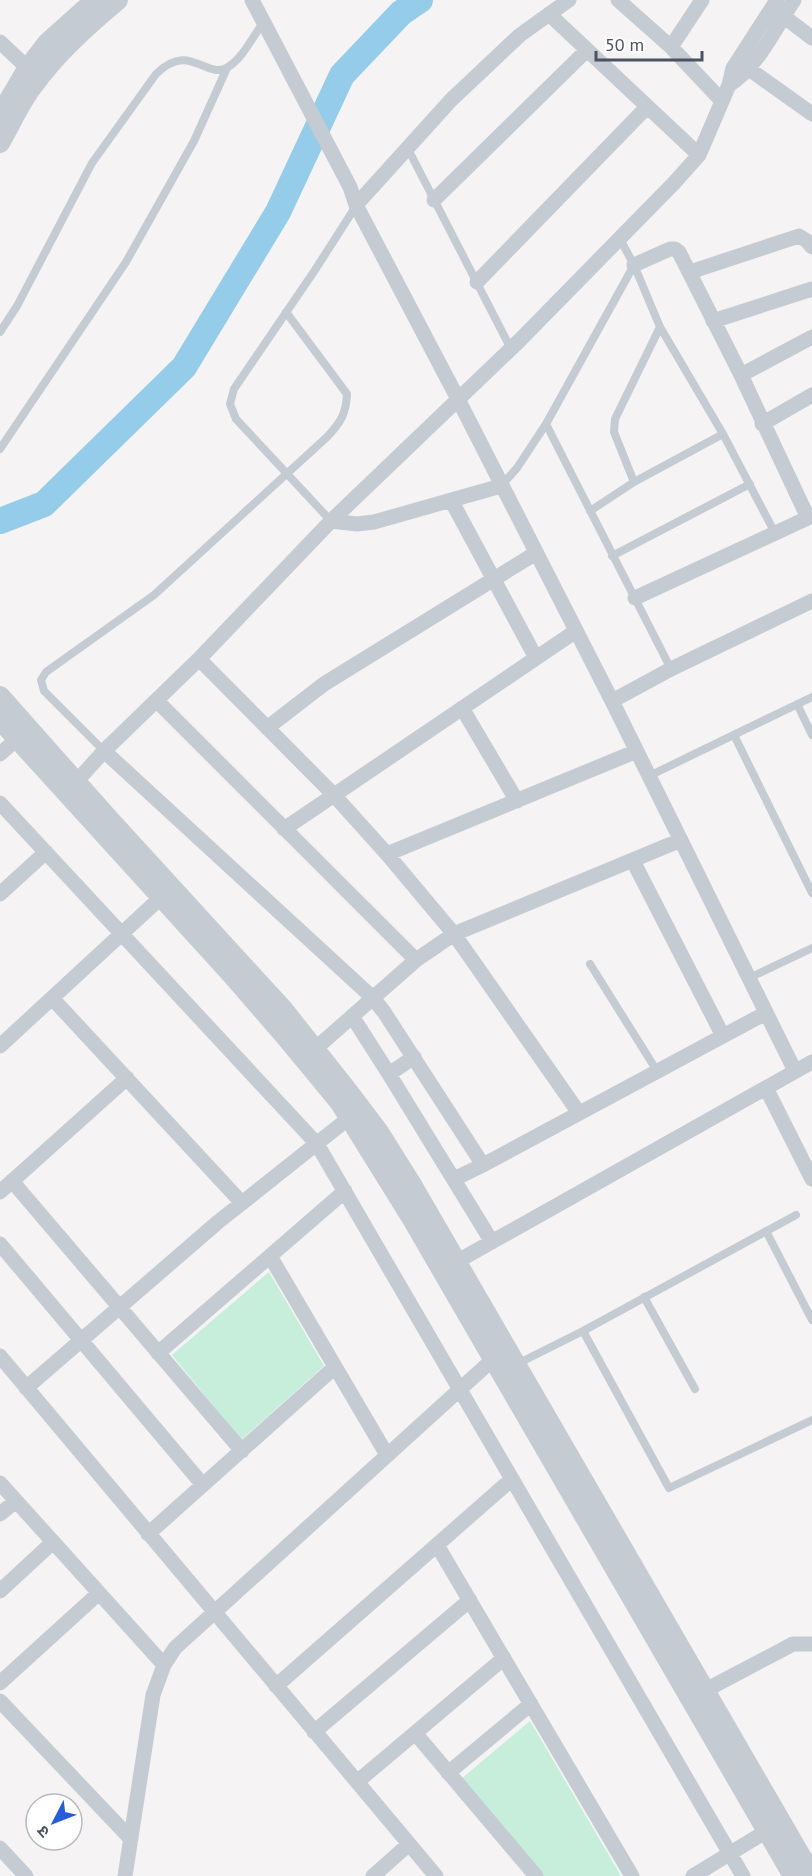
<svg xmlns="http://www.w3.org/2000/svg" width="812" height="1876" font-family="'PT Sans','Noto Sans Devanagari',sans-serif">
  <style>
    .green { fill: #c6eedb }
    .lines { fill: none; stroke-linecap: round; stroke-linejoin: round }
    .river { stroke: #95cce9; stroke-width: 26 }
    .service { stroke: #c5cbd3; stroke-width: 8 }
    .minor { stroke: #c5cbd3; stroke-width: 15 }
    .tertiary { stroke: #c5cbd3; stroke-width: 20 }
  </style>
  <rect width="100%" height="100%" fill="#f5f3f3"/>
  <path class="green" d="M 269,1272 L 324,1366 L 241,1440 L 172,1355 Z
    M 530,1721 L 621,1876 L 543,1876 L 461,1779 Z"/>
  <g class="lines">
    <path class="river" d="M 0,521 L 44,504 L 184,367 L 278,212 L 342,75 L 401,13 L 420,0"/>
    <path class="service" d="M 408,149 L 511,349
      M 620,239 L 634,265 L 660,327 L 723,434 L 775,533
      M 0,332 L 17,306 L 92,163 L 156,74 C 190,40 206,81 228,67 C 243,58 253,36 263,23
      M 546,424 L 671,669
      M 0,449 L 126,262 L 194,141 L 227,68
      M 634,482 L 614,432 L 615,419 L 660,327
      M 501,486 L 517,468 L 546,424 L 634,265
      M 590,511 L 634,482 L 723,434
      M 331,521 L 236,419 L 230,404 L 234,389 L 315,270 L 356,206
      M 612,556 L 750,484
      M 797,704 L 812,735
      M 734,735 L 812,893
      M 104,751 L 44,691 L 41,680 L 46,672 L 154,595 L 327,437 C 341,422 346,414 347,394 L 286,312
      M 649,776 L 812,697
      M 590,964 L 657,1071
      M 749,978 L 812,948
      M 766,1231 L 812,1320
      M 644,1297 L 695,1389
      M 583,1331 L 669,1488 L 812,1420
      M 517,1364 L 583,1331 L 796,1215"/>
    <path class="minor" d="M 252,0 L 350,187 L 356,205 L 458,399 L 612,701 L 795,1071
      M 618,0 L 671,47 L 722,101
      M 549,14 L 699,155
      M 783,16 L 812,38
      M 0,42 L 35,75
      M 671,47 L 702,0
      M 749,69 L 812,114
      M 729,85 C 757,68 776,27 794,0
      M 434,200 L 587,50
      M 356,205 L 451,100 L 520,35 L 569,0
      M 634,265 L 670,249 L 675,249 L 679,252 L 741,375 L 808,518
      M 690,272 L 799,236 L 807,241 L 812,247
      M 477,282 L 647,107
      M 713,321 L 812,289
      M 741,375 L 812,337
      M 762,424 L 812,395
      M 451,500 L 536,658
      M 331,521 L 357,524 L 374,522 L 501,486
      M 635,598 L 812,516
      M 199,659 L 333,794 L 387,854 L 454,934 L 579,1113
      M 157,701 L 416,960
      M 612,701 L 671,669 L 812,601
      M 462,708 L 517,801
      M 267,728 L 324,684 L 536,553
      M 104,751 L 373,998 L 384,1012 L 483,1165
      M 0,754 L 17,739
      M 76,782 L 104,751 L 199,659 L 331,521 L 520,340 L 674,183 L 699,155 L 729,85 L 733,68 L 777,0
      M 0,803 L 317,1144 L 743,1876
      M 284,829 L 576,631
      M 387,854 L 637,751
      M 633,861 L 723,1036
      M 0,894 L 46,852
      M 52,998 L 242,1203
      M 352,1016 L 389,1074 L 492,1242
      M 0,1046 L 169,890
      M 315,1049 L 416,960 L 454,934 L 681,840
      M 389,1074 L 414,1057
      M 766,1088 L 812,1179
      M 454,1179 L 483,1165 L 766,1013
      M 12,1181 L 242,1451
      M 0,1192 L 127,1078
      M 0,1244 L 203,1485
      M 270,1256 L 387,1455
      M 456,1262 L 812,1062
      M 158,1353 L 345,1191
      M 0,1356 L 436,1876
      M 26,1388 L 218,1222 L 349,1118
      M 0,1483 L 164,1665
      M 0,1514 L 16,1501
      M 148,1534 L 335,1367
      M 437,1545 L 632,1876
      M 0,1591 L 53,1542
      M 0,1683 L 99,1593
      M 276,1686 L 512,1479
      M 704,1691 L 793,1644 L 812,1644
      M 0,1701 L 131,1839
      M 314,1732 L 470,1600
      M 415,1733 L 536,1876
      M 448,1773 L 531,1704
      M 357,1782 L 504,1658
      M 0,1848 L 26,1876
      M 125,1876 L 153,1695 L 164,1665 L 175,1648 L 501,1352
      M 373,1876 L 409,1844
      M 693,1876 L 767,1831"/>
    <path class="tertiary" d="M 0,115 L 27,69 L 47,43 L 95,0
      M 0,143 C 11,124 20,103 33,86 C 57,53 87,26 118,0
      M 0,696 L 110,820 L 283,1009 L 348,1091 L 379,1132 L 411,1183 L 812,1875
      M 0,720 L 231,974 L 283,1034 L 340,1103 L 412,1219 L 793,1876"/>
  </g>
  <g transform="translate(54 1822) rotate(228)"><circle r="28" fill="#ffffff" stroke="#b7babf" stroke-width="1.5"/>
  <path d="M0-4.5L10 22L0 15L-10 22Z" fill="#265cdc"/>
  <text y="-9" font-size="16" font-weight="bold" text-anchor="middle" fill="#4b5360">उ</text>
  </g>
  <path d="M596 51v9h106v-9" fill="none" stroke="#4b5360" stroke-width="3"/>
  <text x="605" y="51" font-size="18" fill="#4b5360" stroke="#ffffff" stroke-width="4.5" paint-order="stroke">50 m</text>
</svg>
